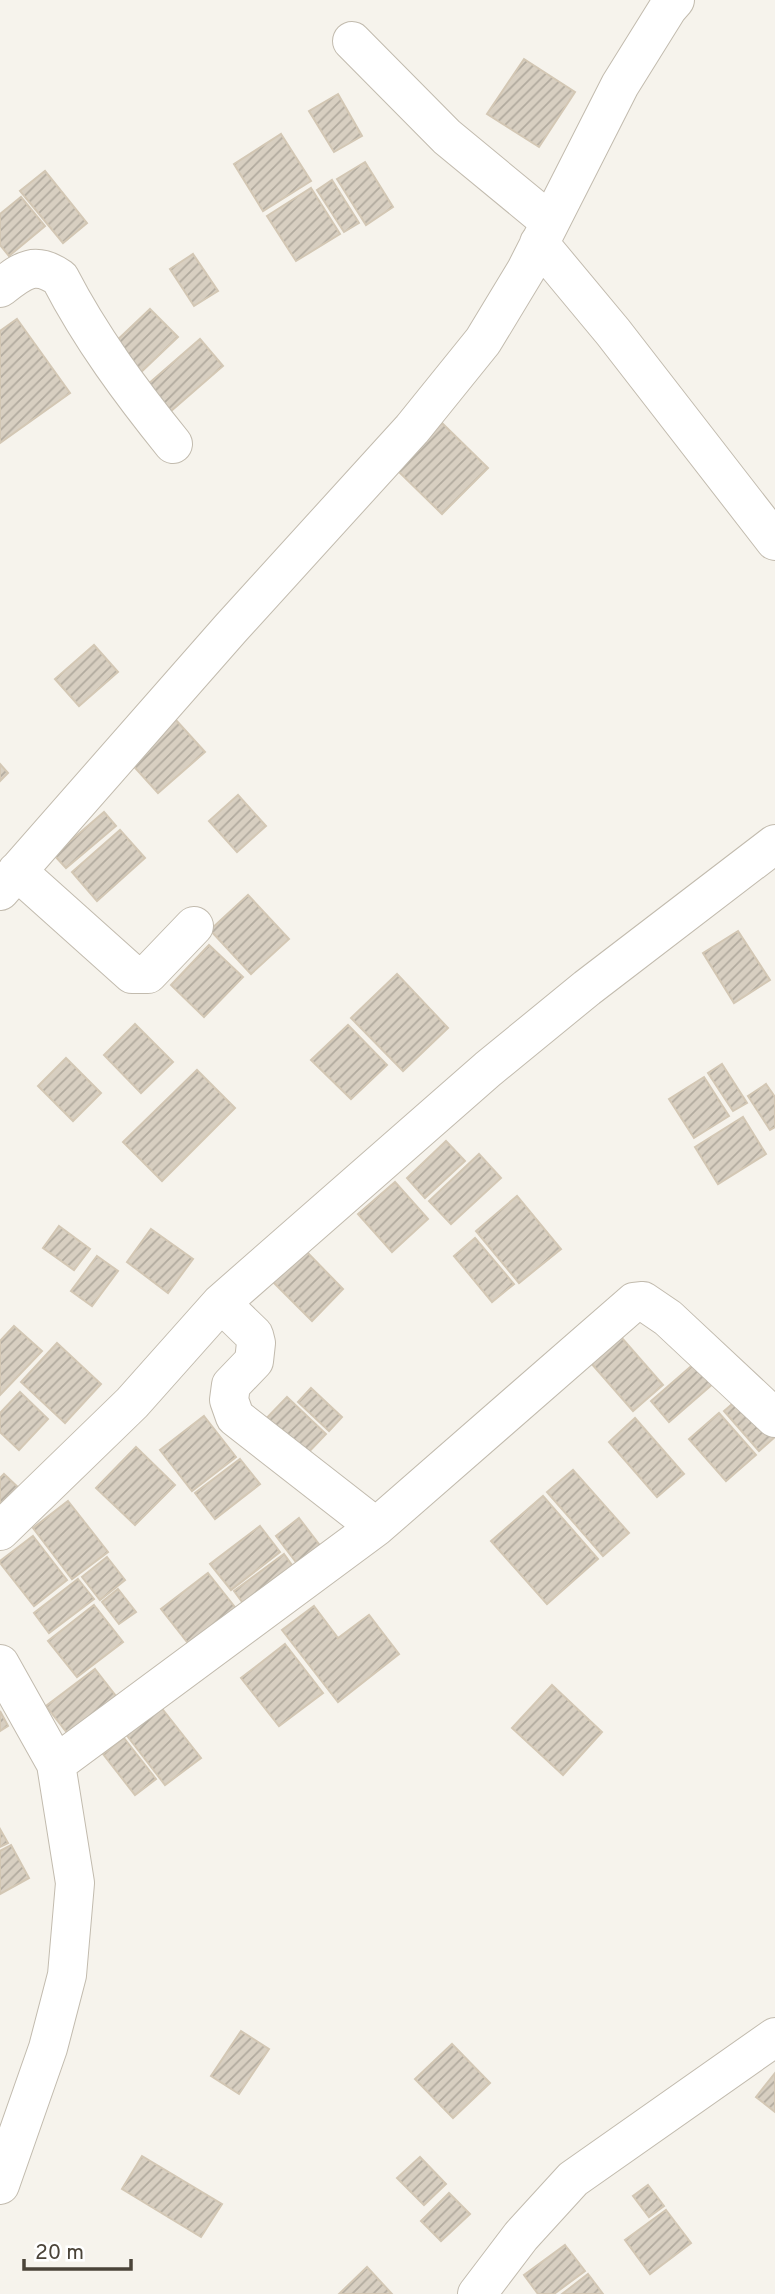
<svg xmlns="http://www.w3.org/2000/svg" width="775" height="2294" font-family="Overpass,sans-serif">
  <style>
    .building { fill: url(#building-hatch); stroke: #d3c7b4; stroke-width: 2 }
    .lines { fill: none; stroke-linecap: round; stroke-linejoin: round }
    .minor-casing { stroke: #c2bbae; stroke-width: 40 }
    .minor { stroke: #fff; stroke-width: 38 }
  </style>
  <defs>
    <pattern id="building-hatch" width="6" height="6" patternUnits="userSpaceOnUse" patternTransform="scale(1.75)"><rect width="6" height="6" fill="#d8cfc1"/><path d="M-1 1l2-2M0 6l6-6M5 7l2-2" fill="none" stroke="#b1aa9e"/></pattern>
  </defs>
  <rect width="100%" height="100%" fill="#f6f3ec"/>
  <path class="building" d="M 524,59 L 575,92 L 539,147 L 487,114 Z
    M 338,94 L 362,136 L 334,152 L 309,111 Z
    M 281,134 L 311,181 L 263,211 L 234,164 Z
    M 365,162 L 393,207 L 366,225 L 337,179 Z
    M 45,171 L 87,223 L 63,243 L 20,191 Z
    M 332,180 L 359,223 L 344,232 L 317,190 Z
    M 311,188 L 340,234 L 296,261 L 267,216 Z
    M 21,197 L 45,226 L 9,256 L 0,245 L 0,214 Z
    M 193,254 L 218,291 L 194,306 L 170,269 Z
    M 150,309 L 178,337 L 139,374 L 111,346 Z
    M 17,319 L 70,393 L 0,443 L 0,331 Z
    M 200,339 L 223,366 L 163,418 L 140,391 Z
    M 442,423 L 488,468 L 442,514 L 397,470 Z
    M 94,645 L 118,672 L 79,706 L 55,679 Z
    M 175,719 L 205,752 L 158,793 L 128,760 Z
    M 0,764 L 8,773 L 0,781 Z
    M 238,795 L 266,826 L 237,852 L 209,821 Z
    M 104,812 L 116,826 L 66,868 L 54,855 Z
    M 120,830 L 145,858 L 97,901 L 72,872 Z
    M 248,895 L 289,939 L 251,974 L 210,930 Z
    M 738,931 L 770,980 L 734,1003 L 703,953 Z
    M 209,945 L 243,977 L 204,1017 L 171,985 Z
    M 397,974 L 448,1028 L 403,1071 L 351,1018 Z
    M 135,1024 L 173,1062 L 141,1093 L 104,1055 Z
    M 348,1025 L 387,1065 L 351,1099 L 311,1060 Z
    M 66,1058 L 101,1093 L 73,1121 L 38,1086 Z
    M 722,1064 L 747,1103 L 733,1111 L 708,1073 Z
    M 197,1070 L 235,1108 L 162,1181 L 123,1142 Z
    M 704,1077 L 729,1116 L 694,1138 L 669,1099 Z
    M 766,1084 L 775,1097 L 775,1127 L 770,1130 L 748,1096 Z
    M 743,1117 L 766,1154 L 718,1184 L 695,1147 Z
    M 446,1141 L 465,1161 L 425,1198 L 407,1178 Z
    M 479,1154 L 501,1178 L 451,1224 L 429,1201 Z
    M 395,1182 L 428,1219 L 392,1252 L 358,1214 Z
    M 517,1196 L 561,1249 L 519,1283 L 476,1231 Z
    M 59,1226 L 90,1249 L 74,1270 L 43,1248 Z
    M 151,1229 L 193,1259 L 168,1293 L 127,1262 Z
    M 475,1238 L 514,1284 L 492,1302 L 454,1256 Z
    M 301,1246 L 343,1289 L 312,1321 L 269,1278 Z
    M 97,1256 L 118,1271 L 92,1306 L 71,1291 Z
    M 14,1326 L 42,1351 L 0,1395 L 0,1341 Z
    M 621,1337 L 663,1385 L 633,1411 L 591,1363 Z
    M 57,1343 L 101,1384 L 65,1423 L 21,1382 Z
    M 696,1362 L 714,1383 L 669,1422 L 651,1401 Z
    M 311,1388 L 342,1417 L 329,1431 L 298,1402 Z
    M 20,1392 L 48,1419 L 19,1450 L 0,1432 L 0,1413 Z
    M 746,1392 L 775,1426 L 775,1437 L 759,1451 L 724,1411 Z
    M 287,1397 L 326,1434 L 299,1462 L 260,1425 Z
    M 719,1413 L 756,1455 L 726,1481 L 689,1439 Z
    M 204,1416 L 236,1457 L 192,1491 L 160,1450 Z
    M 635,1418 L 684,1474 L 657,1497 L 609,1442 Z
    M 136,1447 L 175,1485 L 135,1525 L 96,1488 Z
    M 240,1459 L 260,1484 L 215,1519 L 195,1493 Z
    M 573,1470 L 629,1533 L 603,1556 L 547,1492 Z
    M 4,1474 L 24,1493 L 0,1513 L 0,1478 Z
    M 543,1496 L 598,1559 L 547,1604 L 491,1541 Z
    M 68,1501 L 108,1552 L 72,1579 L 33,1528 Z
    M 299,1518 L 328,1556 L 305,1574 L 276,1536 Z
    M 260,1526 L 280,1552 L 231,1590 L 210,1564 Z
    M 33,1536 L 67,1580 L 34,1606 L 0,1563 L 0,1561 Z
    M 284,1554 L 300,1576 L 251,1614 L 234,1591 Z
    M 107,1557 L 125,1580 L 100,1600 L 82,1577 Z
    M 208,1573 L 242,1616 L 195,1652 L 161,1609 Z
    M 78,1579 L 94,1599 L 49,1633 L 34,1613 Z
    M 118,1589 L 136,1612 L 119,1624 L 102,1602 Z
    M 94,1605 L 123,1642 L 77,1677 L 48,1641 Z
    M 314,1606 L 338,1638 L 369,1615 L 399,1654 L 338,1702 L 282,1630 Z
    M 285,1644 L 323,1693 L 279,1726 L 241,1678 Z
    M 95,1669 L 116,1696 L 68,1734 L 46,1706 Z
    M 552,1685 L 602,1732 L 563,1775 L 512,1728 Z
    M 160,1706 L 201,1758 L 165,1785 L 125,1733 Z
    M 0,1711 L 8,1726 L 0,1731 Z
    M 124,1738 L 156,1779 L 135,1795 L 103,1754 Z
    M 0,1829 L 8,1843 L 0,1847 Z
    M 11,1845 L 29,1878 L 0,1894 L 0,1851 Z
    M 241,2031 L 269,2049 L 239,2094 L 211,2076 Z
    M 452,2044 L 490,2083 L 453,2118 L 415,2079 Z
    M 775,2073 L 775,2112 L 756,2097 Z
    M 142,2156 L 222,2204 L 201,2237 L 122,2189 Z
    M 420,2157 L 446,2184 L 424,2205 L 397,2178 Z
    M 648,2185 L 664,2206 L 649,2217 L 633,2196 Z
    M 449,2193 L 470,2214 L 441,2241 L 421,2221 Z
    M 666,2210 L 691,2243 L 650,2274 L 625,2240 Z
    M 565,2245 L 585,2271 L 554,2294 L 538,2294 L 524,2275 Z
    M 367,2267 L 392,2294 L 339,2294 Z
    M 588,2274 L 603,2294 L 562,2294 Z"/>
  <g class="lines">
    <defs>
      <path id="minor" d="M 352,41 L 447,137 L 550,222
        M 539,243 L 613,332 L 775,541
        M 0,288 C 22,271 34,260 60,278 C 91,338 131,392 173,444
        M 17,871 L 132,974 L 148,974 L 194,926
        M 0,891 L 231,628 L 412,429 L 483,341 L 526,270 L 620,85 L 668,8 L 675,0
        M 221,1303 L 254,1335 L 256,1343 L 254,1361 L 231,1385 L 229,1400 L 235,1417 L 376,1527
        M 0,1531 L 132,1403 L 221,1303 L 488,1069 L 587,988 L 775,844
        M 0,1664 L 56,1764 L 75,1883 L 67,1975 L 48,2048 L 0,2185
        M 56,1764 L 376,1527 L 634,1302 L 643,1301 L 668,1318 L 775,1418
        M 477,2294 L 521,2236 L 573,2179 L 775,2037"/>
    </defs>
    <use href="#minor" class="minor-casing"/>
    <use href="#minor" class="minor"/>
  </g>
  <path d="M24 2259v10h107v-10" fill="none" stroke="#4b4439" stroke-width="3.5"/>
  <text x="35" y="2259" font-size="21" fill="#4b4439" stroke="#ffffff" stroke-width="5" paint-order="stroke">20 m</text>
</svg>
